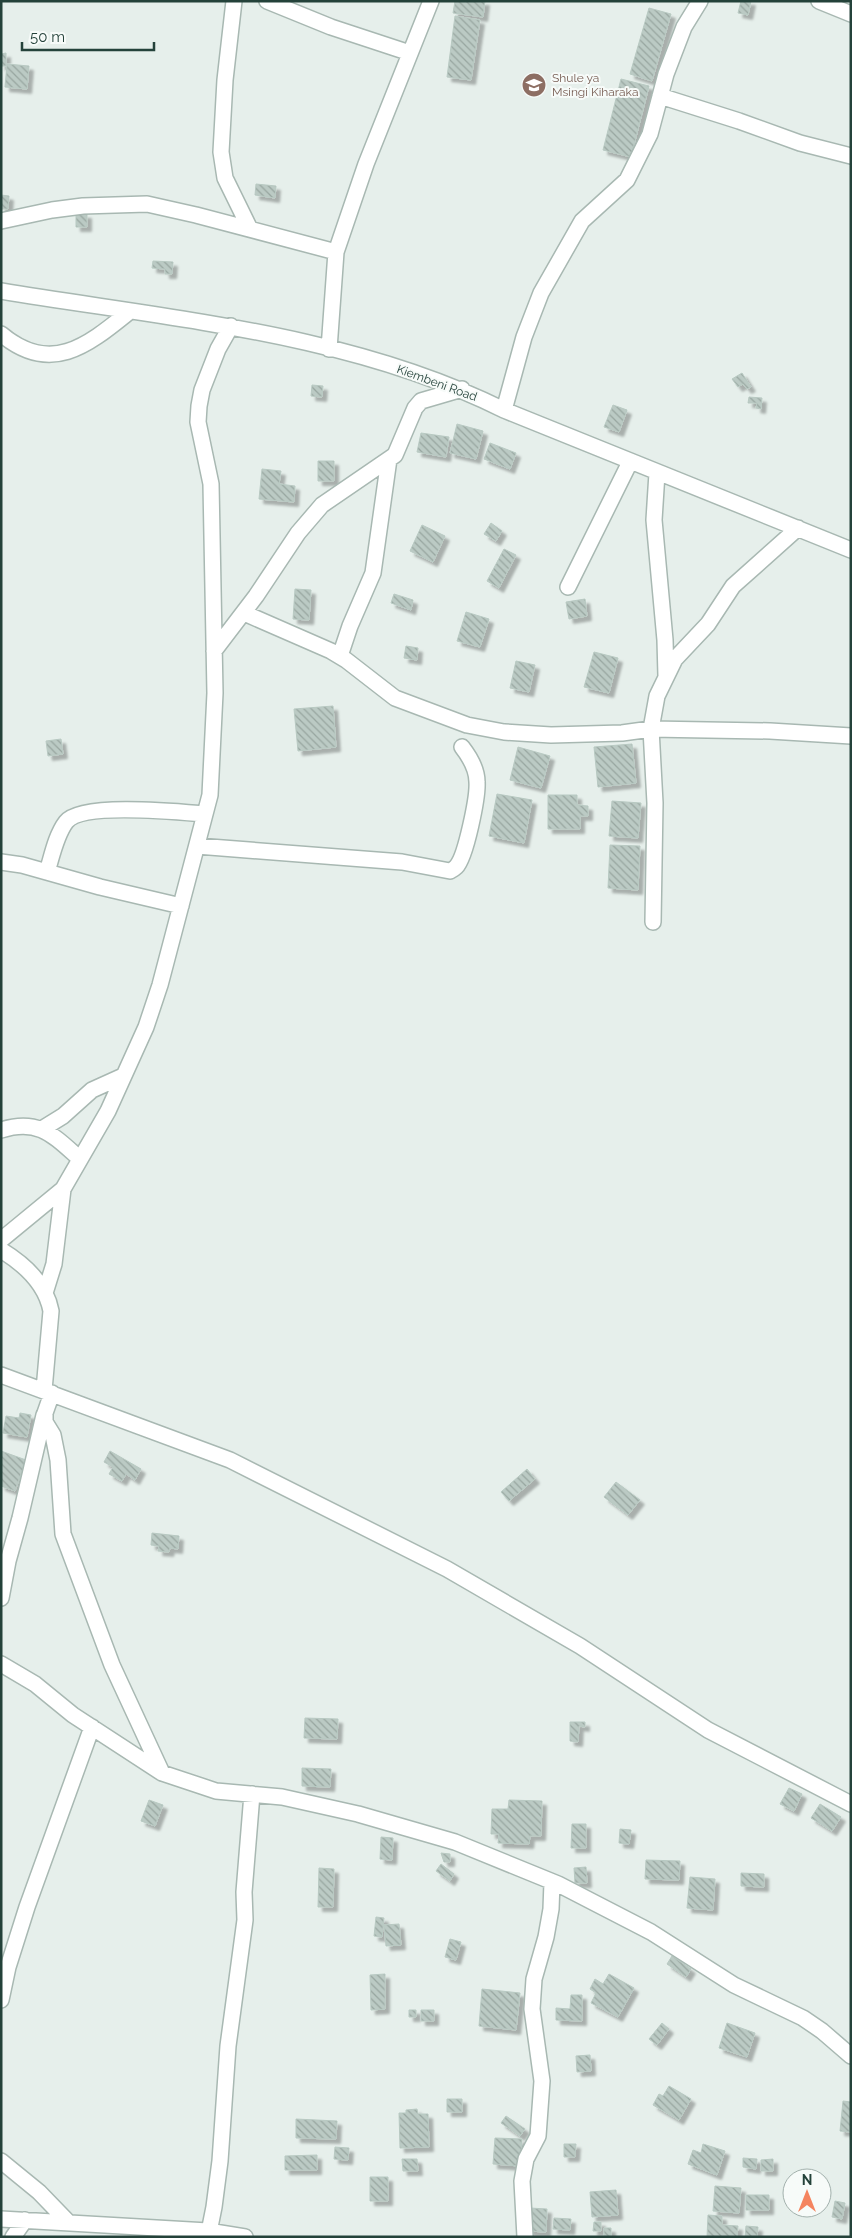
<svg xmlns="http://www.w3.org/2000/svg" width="852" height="2238" font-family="Raleway,sans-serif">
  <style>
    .building { fill: url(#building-back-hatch); stroke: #b8c9c2; filter: url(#shadow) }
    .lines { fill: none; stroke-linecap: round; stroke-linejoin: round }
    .minor-casing { stroke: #a8b8b2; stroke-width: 18 }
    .minor { stroke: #fff; stroke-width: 15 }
    .labels { text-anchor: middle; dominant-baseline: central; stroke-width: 4; stroke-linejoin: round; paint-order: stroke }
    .education-label { font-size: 12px; fill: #785e54; stroke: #f7fbf9; text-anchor: start }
    .street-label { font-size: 12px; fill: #24423a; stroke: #f7fbf9 }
  </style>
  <defs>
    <pattern id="building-back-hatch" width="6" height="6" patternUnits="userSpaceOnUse" patternTransform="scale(1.25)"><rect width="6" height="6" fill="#bbcac4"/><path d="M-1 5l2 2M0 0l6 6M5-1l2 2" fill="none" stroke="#98a6a0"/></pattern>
    <filter id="shadow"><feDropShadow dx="4.5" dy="4.5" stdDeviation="1" flood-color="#0004"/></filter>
  </defs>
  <rect width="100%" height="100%" fill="#e6efeb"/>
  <path class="building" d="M 455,1 L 485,1 L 483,17 L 453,13 Z
    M 741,1 L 751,1 L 748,15 L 738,13 Z
    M 649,8 L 671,14 L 652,81 L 630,74 Z
    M 455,16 L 480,20 L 471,80 L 447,77 Z
    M 6,53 L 6,66 L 1,66 L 1,54 Z
    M 7,64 L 29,66 L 27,89 L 5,87 Z
    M 621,79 L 649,86 L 631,157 L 603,150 Z
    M 256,184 L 276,186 L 275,198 L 255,195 Z
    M 1,195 L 9,196 L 8,209 L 1,209 Z
    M 76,214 L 87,214 L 87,227 L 76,227 Z
    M 153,261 L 173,262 L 172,274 L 165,274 L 165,269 L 152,268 Z
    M 742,373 L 751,387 L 747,389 L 743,384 L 738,387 L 732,379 Z
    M 312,385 L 323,386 L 322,397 L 311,396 Z
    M 749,397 L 762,398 L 761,409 L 756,408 L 757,403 L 748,403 Z
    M 613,405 L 627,410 L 619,432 L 604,427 Z
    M 457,424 L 483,431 L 476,459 L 450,453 Z
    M 421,433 L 449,437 L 446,457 L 417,452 Z
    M 490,443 L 516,453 L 510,469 L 484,459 Z
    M 318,461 L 334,461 L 334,481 L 318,481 Z
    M 262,469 L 281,471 L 279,484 L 295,486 L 294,502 L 259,499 Z
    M 491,523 L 502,531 L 496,541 L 484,534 Z
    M 422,525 L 445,536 L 433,562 L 410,551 Z
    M 504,549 L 516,555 L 499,588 L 487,581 Z
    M 295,589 L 311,590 L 309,620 L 293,619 Z
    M 394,594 L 413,600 L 411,610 L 391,603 Z
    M 585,599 L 587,616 L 569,619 L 566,602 Z
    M 466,612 L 489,619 L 480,647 L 457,641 Z
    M 406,646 L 418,648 L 417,660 L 404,658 Z
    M 594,652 L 618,658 L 609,693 L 584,687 Z
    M 516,661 L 535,665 L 529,692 L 510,688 Z
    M 333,706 L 336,747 L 298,751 L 294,709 Z
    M 61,739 L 63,754 L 48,756 L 46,741 Z
    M 632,744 L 636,783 L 598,787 L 594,747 Z
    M 518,747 L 550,756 L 541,788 L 510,780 Z
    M 497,794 L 532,800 L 524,843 L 489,836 Z
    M 548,795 L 577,795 L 577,805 L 588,806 L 588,816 L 580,816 L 580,829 L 548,829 Z
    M 612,801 L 641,803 L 638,838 L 609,836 Z
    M 610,845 L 640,846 L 638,890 L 608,888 Z
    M 20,1413 L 31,1415 L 27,1437 L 3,1433 L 6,1416 L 19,1418 Z
    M 1,1451 L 26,1460 L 15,1491 L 1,1486 Z
    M 110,1451 L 141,1469 L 135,1480 L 126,1474 L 122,1481 L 109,1474 L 113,1467 L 104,1462 Z
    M 527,1469 L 535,1479 L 509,1501 L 501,1492 Z
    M 616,1482 L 640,1500 L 628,1515 L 604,1497 Z
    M 152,1533 L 179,1536 L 178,1549 L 170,1548 L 169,1552 L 158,1551 L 159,1546 L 151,1545 Z
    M 305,1718 L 338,1719 L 337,1739 L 304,1738 Z
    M 570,1722 L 585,1722 L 585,1727 L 579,1726 L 578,1742 L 570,1741 Z
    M 302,1768 L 331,1769 L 330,1787 L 302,1786 Z
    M 789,1788 L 802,1794 L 794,1811 L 780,1804 Z
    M 149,1800 L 163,1805 L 155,1826 L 141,1821 Z
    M 509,1800 L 542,1801 L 541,1836 L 530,1836 L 529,1844 L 498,1843 L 499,1834 L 491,1834 L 492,1809 L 508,1809 Z
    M 820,1804 L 841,1817 L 832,1831 L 811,1818 Z
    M 572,1824 L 586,1824 L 586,1848 L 571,1848 Z
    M 620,1829 L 631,1830 L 629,1844 L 619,1843 Z
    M 381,1837 L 393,1838 L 392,1860 L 380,1859 Z
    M 441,1853 L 450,1854 L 450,1862 L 444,1862 Z
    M 646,1860 L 680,1861 L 679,1880 L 645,1879 Z
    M 441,1864 L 454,1874 L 450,1881 L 436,1871 Z
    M 586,1867 L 587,1883 L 575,1883 L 574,1868 Z
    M 319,1868 L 334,1869 L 333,1907 L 318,1907 Z
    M 741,1873 L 764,1874 L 764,1887 L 741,1886 Z
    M 690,1877 L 715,1879 L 713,1910 L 687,1908 Z
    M 376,1917 L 384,1918 L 382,1937 L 374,1936 Z
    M 399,1924 L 401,1945 L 386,1946 L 384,1925 Z
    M 450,1939 L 461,1942 L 456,1960 L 445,1957 Z
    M 672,1956 L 691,1969 L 686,1977 L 667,1964 Z
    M 385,1974 L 385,2009 L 371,2010 L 370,1975 Z
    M 609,1974 L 634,1988 L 618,2017 L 591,2003 L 596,1993 L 590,1989 L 595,1979 L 603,1984 Z
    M 482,1989 L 520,1993 L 516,2030 L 479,2026 Z
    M 571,1995 L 582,1995 L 582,2021 L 556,2020 L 556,2008 L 570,2009 Z
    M 409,2010 L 416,2010 L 416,2017 L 409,2017 Z
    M 421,2010 L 434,2010 L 434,2021 L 421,2021 Z
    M 662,2023 L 669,2029 L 657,2045 L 649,2039 Z
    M 727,2023 L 755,2033 L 747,2057 L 719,2048 Z
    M 590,2055 L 591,2071 L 577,2072 L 576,2056 Z
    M 669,2086 L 691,2099 L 679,2120 L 653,2105 L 659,2094 L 663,2096 Z
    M 447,2099 L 462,2099 L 462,2112 L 447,2112 Z
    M 843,2101 L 851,2102 L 851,2132 L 840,2131 Z
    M 417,2109 L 418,2114 L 428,2114 L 429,2147 L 400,2148 L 399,2113 L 406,2113 L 406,2110 Z
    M 506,2116 L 525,2129 L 520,2136 L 501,2123 Z
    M 296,2119 L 337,2121 L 336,2139 L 296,2138 Z
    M 495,2138 L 522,2139 L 520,2166 L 493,2164 Z
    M 564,2144 L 576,2144 L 575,2157 L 564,2157 Z
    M 703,2144 L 725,2151 L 717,2175 L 688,2164 L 693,2150 L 701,2153 Z
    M 335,2147 L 349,2148 L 348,2160 L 334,2159 Z
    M 317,2155 L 317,2170 L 285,2170 L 285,2156 Z
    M 743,2158 L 757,2159 L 756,2169 L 743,2167 Z
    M 402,2159 L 417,2159 L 418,2171 L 403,2171 Z
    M 773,2159 L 773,2171 L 761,2171 L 761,2160 Z
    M 821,2174 L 821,2178 L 806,2178 L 806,2176 Z
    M 370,2177 L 388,2177 L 388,2201 L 370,2201 Z
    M 715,2186 L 741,2188 L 739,2213 L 713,2211 Z
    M 616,2190 L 618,2215 L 592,2217 L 590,2192 Z
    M 746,2195 L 769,2195 L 769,2210 L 746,2210 Z
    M 835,2201 L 845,2203 L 842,2219 L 832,2217 Z
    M 530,2208 L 547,2209 L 546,2232 L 528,2231 Z
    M 708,2215 L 722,2216 L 722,2225 L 738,2226 L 737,2237 L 707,2237 Z
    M 554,2218 L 571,2219 L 570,2230 L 553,2229 Z
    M 594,2222 L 601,2222 L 601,2231 L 593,2231 Z
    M 746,2226 L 758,2227 L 757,2237 L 745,2237 Z
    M 604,2228 L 611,2228 L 611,2237 L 604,2237 Z"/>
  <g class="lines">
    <defs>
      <path id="minor" d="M 234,1 L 225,80 L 221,152 L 225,178 L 250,229
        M 267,1 L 331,27 L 410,53
        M 819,1 L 851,14
        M 660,96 L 739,121 L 800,143 L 851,156
        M 1,221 L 52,210 L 83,206 L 147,204 L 196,215 L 336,252
        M 1,291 C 169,319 350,333 504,410 L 851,550
        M 1,334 C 51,376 88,345 129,312
        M 329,349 L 336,252 L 366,164 L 431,1
        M 504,410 L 524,337 L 541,293 L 582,221 L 627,180 L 650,134 L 666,74 L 684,27 L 700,1
        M 657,473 L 654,520 L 665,640 L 666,676
        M 568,587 L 630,462
        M 244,613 L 331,651 L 346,660 L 395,698 L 467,725 L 504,732 L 551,735 L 622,733 L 651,729 L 770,731 L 851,736
        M 214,651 L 256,596 L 298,533 L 322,505 L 395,455 L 415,408 L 421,401 L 462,389
        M 340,656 L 350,626 L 373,573 L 389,459
        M 197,846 L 402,862 L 450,871 C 452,870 454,869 456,867 C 466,857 478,796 477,782 C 477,769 469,756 462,747
        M 1,862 L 22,865 L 100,887 L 181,906
        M 47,872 C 52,856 56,835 66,822 C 81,802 180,812 205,814
        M 653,922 L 655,803 L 651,729 L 657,696 L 675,659 L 708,624 L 733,586 L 798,528
        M 42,1129 L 63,1116 L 92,1090 L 123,1076
        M 1,1130 C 38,1118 53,1135 79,1158
        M 1,1240 L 63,1189 L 108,1111 L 146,1027 L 160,985 L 210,795 L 215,693 L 211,484 L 198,422 L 199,406 L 202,390 L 218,349 L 231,326
        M 1,1250 C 24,1264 46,1284 51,1311 L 44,1390
        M 45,1293 L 54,1264 L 63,1189
        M 1,1375 L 230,1460 L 447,1569 L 580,1646 L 708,1730 L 851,1804
        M 52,1393 L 45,1413 L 45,1422 L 53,1435 L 58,1460 L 63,1534 L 112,1665 L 162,1773
        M 1,1598 L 8,1561 L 20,1518 L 44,1415
        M 1,1664 L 35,1684 L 73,1715 L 162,1773 L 216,1791 L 282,1797 L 358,1814 L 455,1842 L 558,1884 L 651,1932 L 734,1985 L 803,2018 L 822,2031 L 851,2056
        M 1,2000 L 8,1967 L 27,1907 L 92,1727
        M 1,2161 L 39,2192 L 69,2223
        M 1,2219 L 208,2231 L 245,2237
        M 13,2237 L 25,2220
        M 208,2237 L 214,2207 L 220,2161 L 228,2046 L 245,1920 L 244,1892 L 252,1794
        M 525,2237 L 522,2181 L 526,2159 L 538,2136 L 542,2081 L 532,2009 L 534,1979 L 546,1937 L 551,1909 L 552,1882"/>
    </defs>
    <use href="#minor" class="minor-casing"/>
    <use href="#minor" class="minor"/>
  </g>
  <defs>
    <symbol id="school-disc" viewBox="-11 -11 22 22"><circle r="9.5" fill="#8d6e63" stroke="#f7fbf9"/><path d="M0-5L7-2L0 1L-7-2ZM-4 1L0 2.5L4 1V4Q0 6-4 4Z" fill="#fff"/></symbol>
  </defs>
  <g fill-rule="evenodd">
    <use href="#school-disc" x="520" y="71" width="28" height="28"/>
  </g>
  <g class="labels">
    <g class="education-label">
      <text x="552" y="78">Shule ya<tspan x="552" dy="14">Msingi Kiharaka</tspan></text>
    </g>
    <g class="street-label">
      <text transform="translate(437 383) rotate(20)">Kiembeni Road</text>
    </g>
  </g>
  <rect width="852" height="2238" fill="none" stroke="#24423a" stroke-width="5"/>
  <g transform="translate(807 2193)"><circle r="24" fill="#f7fbf9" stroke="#a3b1ad"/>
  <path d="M0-4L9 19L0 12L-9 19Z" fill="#f4845f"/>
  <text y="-8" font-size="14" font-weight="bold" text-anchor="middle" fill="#24423a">N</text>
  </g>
  <path d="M22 42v8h132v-8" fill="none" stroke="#24423a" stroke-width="2.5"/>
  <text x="30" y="42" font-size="15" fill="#24423a" stroke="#f7fbf9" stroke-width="4" paint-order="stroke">50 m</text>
</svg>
